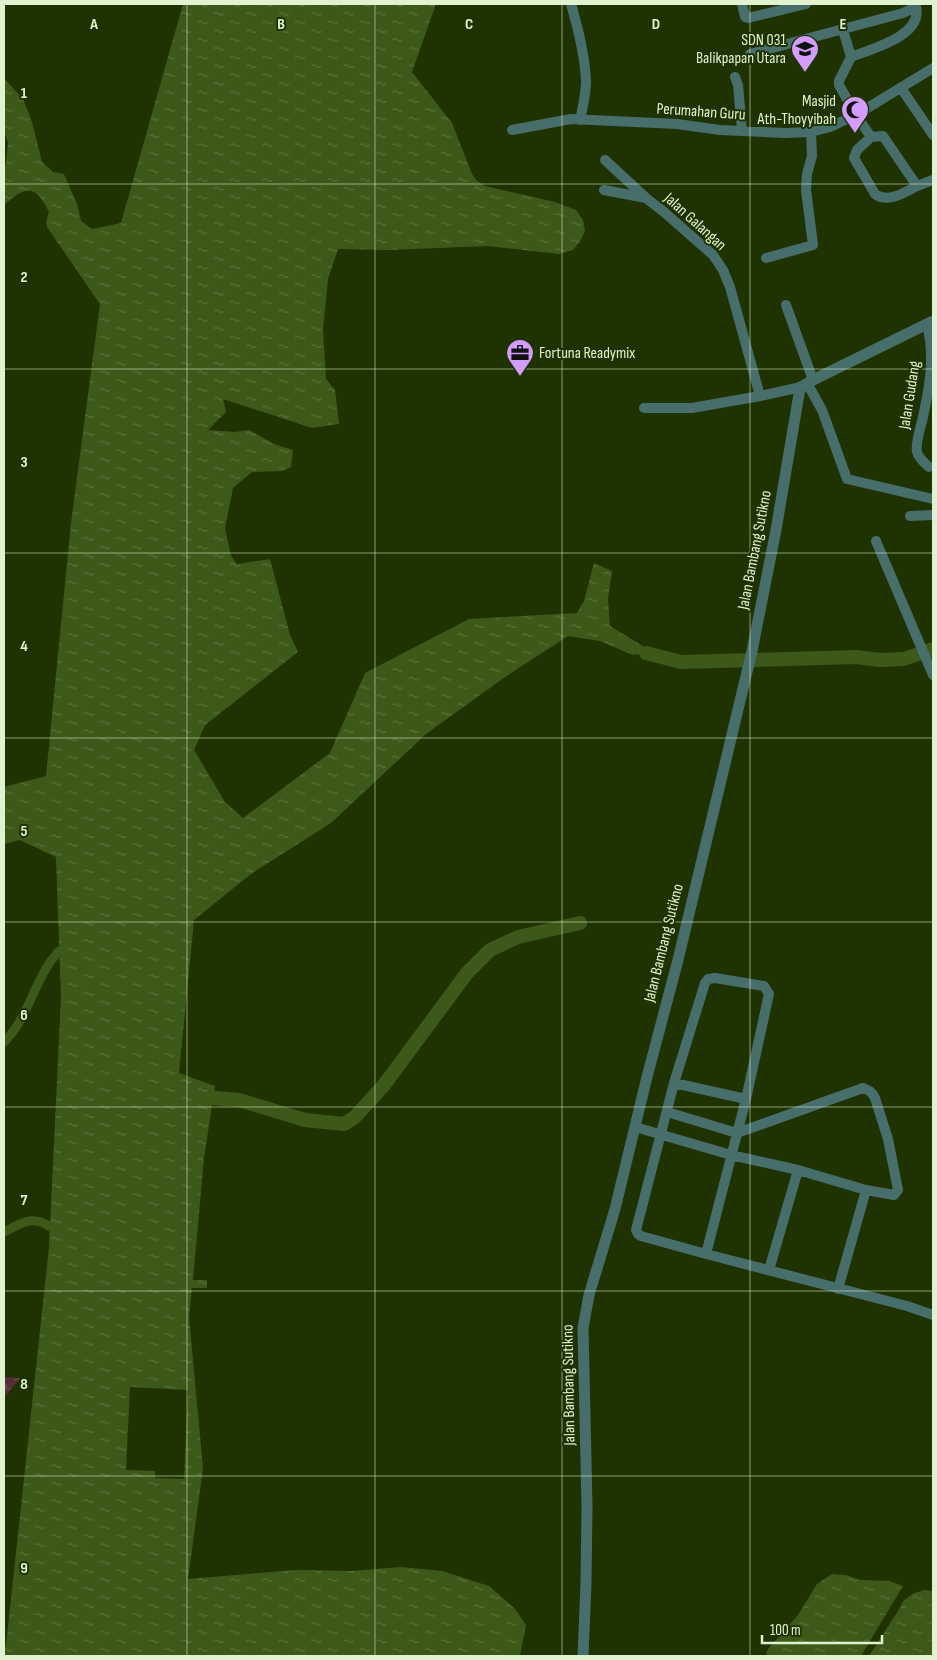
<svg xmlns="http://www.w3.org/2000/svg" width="937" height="1660" font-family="'Sofia Sans Condensed',sans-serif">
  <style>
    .wetland { fill: url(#wetland-marsh) }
    .water { fill: url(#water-ripples) }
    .pier { fill: #1f3302 }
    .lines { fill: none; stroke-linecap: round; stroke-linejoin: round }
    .canal { stroke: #3d591a; stroke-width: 9 }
    .river { stroke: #3d591a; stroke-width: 14 }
    .minor { stroke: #486e6c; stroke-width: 10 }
    .tertiary { stroke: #486e6c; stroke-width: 11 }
    .grid { fill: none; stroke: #e1f2d1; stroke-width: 1; stroke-opacity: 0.55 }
    .labels { text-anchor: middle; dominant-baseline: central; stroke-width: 4; stroke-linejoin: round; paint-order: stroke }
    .poi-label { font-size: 16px; fill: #e1f2d1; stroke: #1f3302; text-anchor: end }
    .street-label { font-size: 16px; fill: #e1f2d1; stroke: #1f3302 }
    .grid-label { font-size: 16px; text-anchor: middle; font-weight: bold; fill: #e1f2d1; stroke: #1f3302; stroke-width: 4; stroke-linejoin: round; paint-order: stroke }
  </style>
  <defs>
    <pattern id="wetland-marsh" width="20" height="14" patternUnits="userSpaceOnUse" patternTransform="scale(1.25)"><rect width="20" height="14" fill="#582e35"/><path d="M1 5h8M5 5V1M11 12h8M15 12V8" fill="none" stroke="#704d51"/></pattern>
    <pattern id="water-ripples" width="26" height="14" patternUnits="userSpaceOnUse" patternTransform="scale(1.25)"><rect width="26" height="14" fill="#3d591a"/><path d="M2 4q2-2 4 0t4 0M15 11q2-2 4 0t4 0" fill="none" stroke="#59713a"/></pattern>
  </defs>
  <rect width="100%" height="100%" fill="#1f3302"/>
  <path class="wetland" d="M 4,1377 L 20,1378 L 4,1398 Z"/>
  <path class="water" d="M 183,4 L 436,4 L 412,72 L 452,123 L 472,174 L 476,180 L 485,186 L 555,202 L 576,210 L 583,220 L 585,230 L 581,240 L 573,250 L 559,254 L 487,246 L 388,250 L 338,249 L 328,279 L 323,330 L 326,379 L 335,390 L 339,424 L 312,428 L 223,399 L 226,412 L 208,430 L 235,432 L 249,430 L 274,444 L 293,450 L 291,467 L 282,471 L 252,472 L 233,488 L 225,528 L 231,556 L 237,564 L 270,559 L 290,635 L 298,652 L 205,725 L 194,750 L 225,802 L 243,818 L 330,753 L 365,673 L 469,619 L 577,613 L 584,601 L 594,563 L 612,571 L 608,599 L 610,626 L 646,648 L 646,653 L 633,655 L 600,641 L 568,636 L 505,677 L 426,734 L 331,823 L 251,874 L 194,920 L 179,1073 L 215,1086 L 204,1158 L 193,1280 L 207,1280 L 207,1288 L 192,1288 L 189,1317 L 203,1468 L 188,1579 L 294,1570 L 351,1571 L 401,1567 L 442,1571 L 489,1586 L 515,1609 L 526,1625 L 520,1656 L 4,1656 L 7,1636 L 49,1247 L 61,997 L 56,857 L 20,840 L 4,844 L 4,787 L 46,776 L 71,523 L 100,304 L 47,227 L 46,222 L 49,212 C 34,183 26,186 4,205 L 4,170 L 6,163 L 8,142 L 4,132 L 4,78 L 23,99 L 32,122 L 42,162 L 53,172 L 64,174 L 77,204 L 81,221 L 92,229 L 121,223 Z
    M 832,1574 L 845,1575 L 861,1580 L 889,1581 L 903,1586 L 861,1656 L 768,1656 L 766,1653 L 768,1649 L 798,1615 L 817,1584 Z
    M 925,1590 L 933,1591 L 933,1656 L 869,1656 L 898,1611 L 904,1600 L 914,1593 Z"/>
  <path class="pier" d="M 130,1387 L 188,1390 L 184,1479 L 155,1478 L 155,1471 L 126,1470 Z"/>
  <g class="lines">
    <path class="canal" d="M 4,1042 C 26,1020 31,993 47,967 C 50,961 55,956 59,951
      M 4,1232 C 20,1224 33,1214 50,1227"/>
    <path class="river" d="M 646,653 L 681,662 L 856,657 L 880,660 L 904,659 L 933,649
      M 213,1098 L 239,1100 L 305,1120 L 344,1124 L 355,1117 L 384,1085 L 467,973 L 490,950 L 518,937 L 580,923"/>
    <path class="minor" d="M 571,4 C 578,28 585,56 586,81 C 586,94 583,107 580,120
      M 742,4 L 745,17 L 748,18 L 806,4
      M 843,30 L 851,57 L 839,81 L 839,85 L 856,115 L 871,137 L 883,136 L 917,186 L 933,180
      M 750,54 L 903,13 L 916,7 C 923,36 871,49 851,57
      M 735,77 L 738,85 L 742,130
      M 901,88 L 933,135
      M 512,130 L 571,119 L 677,124 L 720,130 L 785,133 L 811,132 L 830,127 L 856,115 L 933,68
      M 871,137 L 857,150 L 854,158 L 875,194 C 888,204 905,192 917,186
      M 605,160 L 645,197
      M 604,190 L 646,198 L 664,212 L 713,255 L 723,270 L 730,287 L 760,396
      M 766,258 L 813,245 L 806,190 L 807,174 L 812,156 L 811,132
      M 786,305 L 813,380
      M 927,324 C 935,357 930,384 923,417 C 921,427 915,442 917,452 C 919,459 924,462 929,467
      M 807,383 L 822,410 L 847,479 L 933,499
      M 644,408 L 692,408 L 760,396 L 801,387
      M 910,516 L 933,515
      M 876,541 L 933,675
      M 715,978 L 764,986 L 769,994 L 746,1099 L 706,1254 L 641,1236 L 638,1234 L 636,1230 L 674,1083 L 705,983 L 708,979 Z
      M 674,1083 L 746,1099
      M 635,1127 L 731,1155 L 798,1170 L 866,1190 L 894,1195 L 898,1190 L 888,1139 L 875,1098 C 872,1092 869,1090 863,1088 L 737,1133 L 667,1112
      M 706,1254 L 907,1306 L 933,1315
      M 769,1270 L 798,1170
      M 838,1289 L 866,1190"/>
    <path class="tertiary" d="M 583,1656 L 586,1583 L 587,1506 L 583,1328 L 589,1295 L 615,1209 L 647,1077 L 678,960 L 752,651 L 776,530 L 799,394 L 801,387 L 813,380 L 933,321"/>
  </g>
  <path class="grid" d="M 187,4 L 187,1656M 375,4 L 375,1656M 562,4 L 562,1656M 750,4 L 750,1656M 4,184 L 933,184M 4,369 L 933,369M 4,553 L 933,553M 4,738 L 933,738M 4,922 L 933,922M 4,1107 L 933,1107M 4,1291 L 933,1291M 4,1476 L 933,1476"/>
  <defs>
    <symbol id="school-pin" viewBox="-11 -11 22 30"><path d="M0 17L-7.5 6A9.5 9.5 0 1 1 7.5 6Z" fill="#d49cfc" stroke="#1f3302"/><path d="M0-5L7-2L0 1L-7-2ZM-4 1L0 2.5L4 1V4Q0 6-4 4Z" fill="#111"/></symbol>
    <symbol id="mosque-pin" viewBox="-11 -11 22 30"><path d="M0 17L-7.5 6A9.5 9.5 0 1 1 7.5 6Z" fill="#d49cfc" stroke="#1f3302"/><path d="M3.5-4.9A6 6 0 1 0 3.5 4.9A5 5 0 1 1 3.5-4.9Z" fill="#111"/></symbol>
    <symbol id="office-pin" viewBox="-11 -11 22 30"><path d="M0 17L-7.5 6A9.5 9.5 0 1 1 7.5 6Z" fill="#d49cfc" stroke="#1f3302"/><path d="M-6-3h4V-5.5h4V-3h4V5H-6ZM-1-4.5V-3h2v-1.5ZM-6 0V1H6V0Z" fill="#111"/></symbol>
  </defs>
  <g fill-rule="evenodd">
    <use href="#school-pin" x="789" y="33" width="32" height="43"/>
    <use href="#mosque-pin" x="839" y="94" width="32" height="43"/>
    <use href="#office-pin" x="504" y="337" width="32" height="43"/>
  </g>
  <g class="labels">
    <g class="poi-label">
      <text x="786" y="40">SDN 031<tspan x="786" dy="18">Balikpapan Utara</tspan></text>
      <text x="836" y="101">Masjid<tspan x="836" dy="18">Ath-Thoyyibah</tspan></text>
      <text x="539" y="353" text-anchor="start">Fortuna Readymix</text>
    </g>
    <g class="street-label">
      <text transform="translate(701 112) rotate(4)">Perumahan Guru</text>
      <text transform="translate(695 222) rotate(42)">Jalan Galangan</text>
      <text transform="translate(910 395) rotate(-81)">Jalan Gudang</text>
      <text transform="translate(755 550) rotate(-79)">Jalan Bambang Sutikno</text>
      <text transform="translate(664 943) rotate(-76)">Jalan Bambang Sutikno</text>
      <text transform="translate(569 1385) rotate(-91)">Jalan Bambang Sutikno</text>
    </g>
  </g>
  <g class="grid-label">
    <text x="94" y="29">A</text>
    <text x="281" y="29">B</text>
    <text x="469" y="29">C</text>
    <text x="656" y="29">D</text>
    <text x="843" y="29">E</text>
    <text x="24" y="98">1</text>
    <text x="24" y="282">2</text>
    <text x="24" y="467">3</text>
    <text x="24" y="651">4</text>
    <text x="24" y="836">5</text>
    <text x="24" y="1020">6</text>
    <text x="24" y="1205">7</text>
    <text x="24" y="1389">8</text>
    <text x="24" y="1573">9</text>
  </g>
  <rect width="937" height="1660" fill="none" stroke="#e1f2d1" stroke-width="10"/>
  <path d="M762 1635v8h120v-8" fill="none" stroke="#e1f2d1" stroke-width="2.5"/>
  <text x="770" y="1635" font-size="15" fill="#e1f2d1" stroke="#1f3302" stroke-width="4" paint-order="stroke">100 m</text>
</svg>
